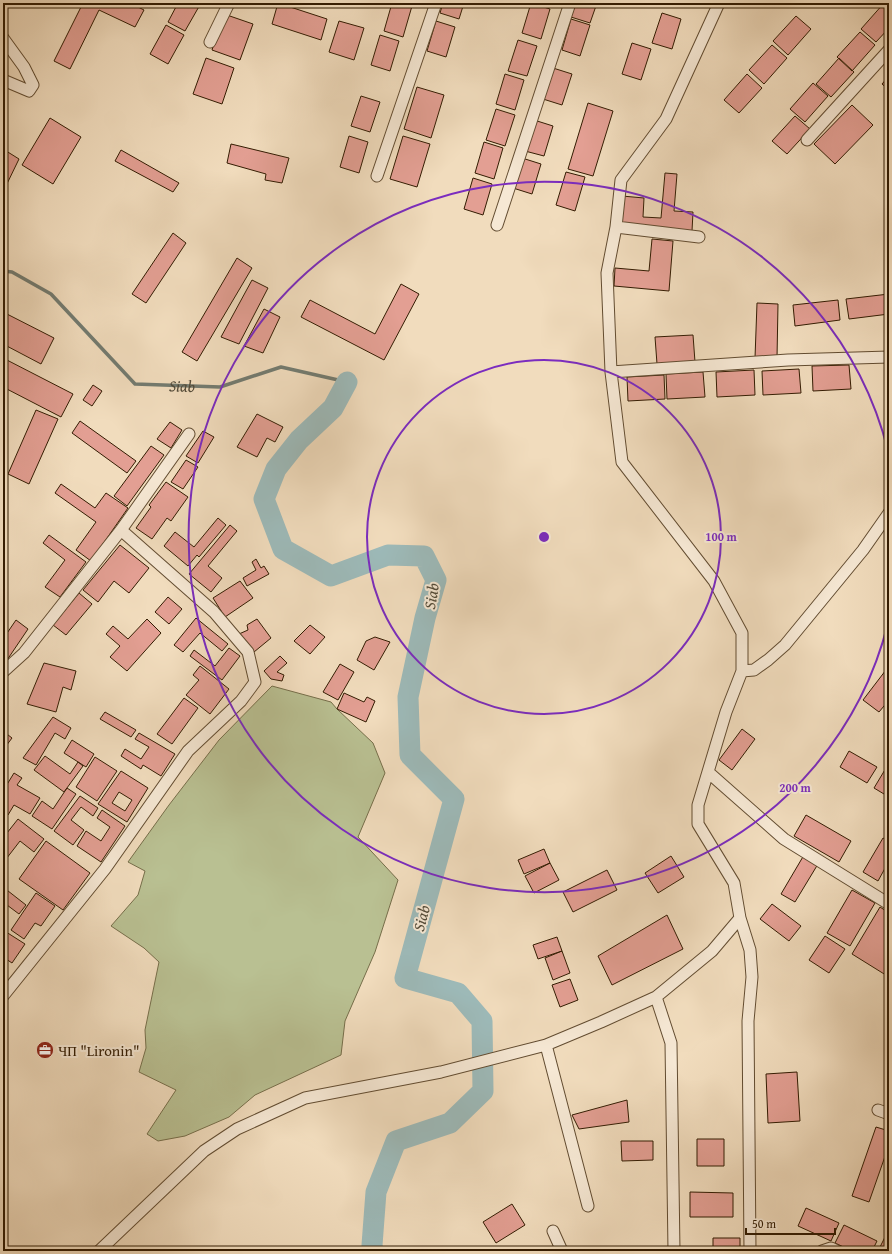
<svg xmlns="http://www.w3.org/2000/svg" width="892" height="1254" font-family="'Gentium Book Plus',serif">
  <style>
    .green { fill: #b9c092; stroke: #766e4a }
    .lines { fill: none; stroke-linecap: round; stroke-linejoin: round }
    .stream { stroke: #737b70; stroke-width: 3.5 }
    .river { stroke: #9dbab9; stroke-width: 21 }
    .building { fill: #e39f93; stroke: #331c02; fill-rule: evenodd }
    .minor-casing { stroke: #624c31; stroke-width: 13 }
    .minor { stroke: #f6e8d4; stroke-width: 11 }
    .ring { fill: none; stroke: #7b2cbf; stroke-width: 2 }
    .labels { text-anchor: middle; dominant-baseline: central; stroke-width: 4; stroke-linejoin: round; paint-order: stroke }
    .poi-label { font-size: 15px; fill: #331c02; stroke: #f6e8d4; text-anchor: start }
    .water-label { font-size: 16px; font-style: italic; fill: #534b39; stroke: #f6e8d4 }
    .centre { fill: #7b2cbf; stroke: #f6e8d4; stroke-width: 2 }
    .ring-label { font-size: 12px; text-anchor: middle; font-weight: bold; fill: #7b2cbf; stroke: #f6e8d4; stroke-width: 4; stroke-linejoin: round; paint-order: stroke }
  </style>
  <rect width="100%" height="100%" fill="#f1dcbd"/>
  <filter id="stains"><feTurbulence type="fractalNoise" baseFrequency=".005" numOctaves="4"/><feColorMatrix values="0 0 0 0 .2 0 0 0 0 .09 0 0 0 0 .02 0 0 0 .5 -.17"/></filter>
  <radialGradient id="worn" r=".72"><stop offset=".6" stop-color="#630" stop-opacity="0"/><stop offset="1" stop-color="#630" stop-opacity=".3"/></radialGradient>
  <path class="green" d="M 272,686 L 331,702 L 337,709 L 373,743 L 385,773 L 358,837 L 398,880 L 375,952 L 345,1021 L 341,1055 L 255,1095 L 229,1117 L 185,1136 L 158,1141 L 147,1134 L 176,1090 L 139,1072 L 146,1048 L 145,1030 L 159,962 L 144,948 L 111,926 L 138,895 L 145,871 L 128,862 L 169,805 L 219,740 Z"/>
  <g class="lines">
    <path class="stream" id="s1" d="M 3,271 L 12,272 L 51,294 L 135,384 L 220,387 L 281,367 L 347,382"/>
    <path class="river" d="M 347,382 L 333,408 L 299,440 L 276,469 L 264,499 L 283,549 L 331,576 L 388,555 L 424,556 L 436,580 L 425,618 L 408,697 L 410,755 L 454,799 L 405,978 L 458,993 L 482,1021 L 483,1091 L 450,1123 L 396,1141 L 376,1192 L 372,1245 L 373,1251"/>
  </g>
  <path class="building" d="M 83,3 L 130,3 L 144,10 L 135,27 L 99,10 L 70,69 L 54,61 Z
    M 178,3 L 201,3 L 185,31 L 168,22 Z
    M 278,3 L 327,19 L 321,40 L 272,24 Z
    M 392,3 L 402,3 L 412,6 L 403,37 L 384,31 Z
    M 443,3 L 464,3 L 459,19 L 440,13 Z
    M 531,3 L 550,9 L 541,39 L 522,33 Z
    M 576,3 L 597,3 L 590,23 L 571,17 Z
    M 884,3 L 889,8 L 889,28 L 876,42 L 861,29 Z
    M 662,13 L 681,19 L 672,49 L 652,43 Z
    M 224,14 L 253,24 L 240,60 L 212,50 Z
    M 796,16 L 811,29 L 788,55 L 773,41 Z
    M 571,19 L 590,25 L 580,56 L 562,50 Z
    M 339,21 L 364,28 L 354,60 L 329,52 Z
    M 436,21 L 455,27 L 446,57 L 427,51 Z
    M 166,25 L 184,35 L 168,64 L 150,54 Z
    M 860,32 L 875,45 L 852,71 L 837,57 Z
    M 380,35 L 399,41 L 390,71 L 371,65 Z
    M 518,40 L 537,46 L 527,76 L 508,71 Z
    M 632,43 L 651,49 L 641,80 L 622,74 Z
    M 772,45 L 787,58 L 764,84 L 749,70 Z
    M 206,58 L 234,68 L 222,104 L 193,94 Z
    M 839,58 L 854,72 L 831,97 L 816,84 Z
    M 553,68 L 572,74 L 562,105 L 543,99 Z
    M 505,74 L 524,80 L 515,110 L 496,104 Z
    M 747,74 L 762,88 L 739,113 L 724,100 Z
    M 889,76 L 889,90 L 882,84 Z
    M 813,83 L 828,96 L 805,122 L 790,109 Z
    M 417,87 L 444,95 L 431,138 L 404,129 Z
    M 361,96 L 380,102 L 370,132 L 351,126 Z
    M 588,103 L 613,111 L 593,176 L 568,169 Z
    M 852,105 L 873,125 L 835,164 L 814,144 Z
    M 496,109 L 515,115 L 505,146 L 486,140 Z
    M 795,116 L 810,129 L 787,154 L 772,141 Z
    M 50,118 L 81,137 L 53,184 L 22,165 Z
    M 534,120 L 553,126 L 544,156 L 525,151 Z
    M 349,136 L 368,142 L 359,173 L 340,167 Z
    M 403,136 L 430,144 L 417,187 L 390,179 Z
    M 484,142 L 503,148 L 494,179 L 475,173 Z
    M 231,144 L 289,158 L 282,183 L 265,180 L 266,174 L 227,163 Z
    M 3,149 L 19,159 L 3,192 Z
    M 121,150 L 179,183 L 173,192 L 115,161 Z
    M 522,158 L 541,164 L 532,194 L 513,188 Z
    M 566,172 L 585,177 L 575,211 L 556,205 Z
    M 665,173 L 677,174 L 674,211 L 693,212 L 692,231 L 620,226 L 622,196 L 644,198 L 643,217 L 661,218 Z
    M 473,178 L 492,184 L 483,215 L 464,209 Z
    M 173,233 L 186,243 L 146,303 L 132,294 Z
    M 652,239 L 673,241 L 669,291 L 614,286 L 615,268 L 649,271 Z
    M 237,258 L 252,268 L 197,361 L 182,352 Z
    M 252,280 L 268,288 L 239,344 L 221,337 Z
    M 401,284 L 419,294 L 384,360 L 301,317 L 310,300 L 375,334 Z
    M 889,294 L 889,314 L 849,319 L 846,299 Z
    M 838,300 L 840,320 L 795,326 L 793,305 Z
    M 757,303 L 778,304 L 777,358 L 755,358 Z
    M 264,309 L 280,317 L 263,353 L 244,346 Z
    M 3,312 L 54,338 L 41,364 L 3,344 Z
    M 693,335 L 695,362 L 657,364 L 655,337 Z
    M 3,358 L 73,394 L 61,417 L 3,387 Z
    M 849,365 L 851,389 L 813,391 L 812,366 Z
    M 799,369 L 801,393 L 763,395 L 762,371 Z
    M 754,370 L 755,395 L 717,397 L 716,372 Z
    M 703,372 L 705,397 L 667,399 L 666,374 Z
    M 664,375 L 665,399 L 628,401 L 627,377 Z
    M 93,385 L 102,391 L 92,406 L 83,400 Z
    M 36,410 L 58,419 L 29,484 L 8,474 Z
    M 257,414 L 283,427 L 275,442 L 267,438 L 257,457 L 237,447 Z
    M 80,421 L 136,461 L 127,473 L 72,433 Z
    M 170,422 L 182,430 L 171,448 L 157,439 Z
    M 203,431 L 214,437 L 198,463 L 186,456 Z
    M 151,446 L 164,455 L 127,506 L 114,496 Z
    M 186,460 L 198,467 L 183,489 L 171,482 Z
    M 166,482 L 188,497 L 171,521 L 167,518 L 152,539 L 136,528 L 151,507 L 149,505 Z
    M 61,484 L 95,508 L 106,493 L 128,508 L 91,561 L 76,550 L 96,522 L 55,493 Z
    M 218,518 L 226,525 L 199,557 L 197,555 L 188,566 L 164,546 L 175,532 L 194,547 Z
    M 230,525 L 237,531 L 208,566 L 222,578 L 211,592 L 189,574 Z
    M 49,535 L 86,562 L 60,597 L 45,587 L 65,560 L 43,543 Z
    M 120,545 L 149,568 L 129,593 L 114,581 L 98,602 L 83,590 Z
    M 256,559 L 261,568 L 264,566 L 269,574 L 247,586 L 243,578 L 256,570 L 252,562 Z
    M 240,581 L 253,598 L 225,617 L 213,598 Z
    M 79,593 L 92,604 L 66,635 L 53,625 Z
    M 168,597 L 182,609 L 169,624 L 155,612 Z
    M 196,618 L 228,644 L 222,651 L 200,633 L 183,652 L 174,645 Z
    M 147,619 L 161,633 L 127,671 L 110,657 L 120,646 L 106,634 L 113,626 L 128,639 Z
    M 257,619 L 271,638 L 254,652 L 239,634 L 248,630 L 247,625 Z
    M 16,620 L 28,629 L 3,666 L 3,639 Z
    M 310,625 L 325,637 L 310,654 L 294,641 Z
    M 375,637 L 390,642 L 374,670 L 357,660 L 366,641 Z
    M 229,648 L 240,656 L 222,680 L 190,656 L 194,650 L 215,666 Z
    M 280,656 L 287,663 L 277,672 L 284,675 L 282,681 L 271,679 L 264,671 Z
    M 44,663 L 76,671 L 71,690 L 63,687 L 56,712 L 27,704 Z
    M 340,664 L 354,672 L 338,700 L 323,692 Z
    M 200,666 L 229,689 L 210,714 L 186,695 L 199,680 L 193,675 Z
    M 889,666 L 889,700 L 879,712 L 863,700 Z
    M 344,693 L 364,702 L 367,697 L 375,701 L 366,722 L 337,709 Z
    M 184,698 L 198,708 L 172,744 L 157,734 Z
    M 105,712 L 136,730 L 131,737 L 100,719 Z
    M 53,717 L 71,728 L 65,739 L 55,733 L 36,765 L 23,758 Z
    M 742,729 L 755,739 L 732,770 L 719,760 Z
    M 3,731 L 12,738 L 3,750 Z
    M 139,733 L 175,754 L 161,776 L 143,765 L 141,769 L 121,756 L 125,749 L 141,759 L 149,747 L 135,739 Z
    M 72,740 L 94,754 L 86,767 L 64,753 Z
    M 849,751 L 877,767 L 867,783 L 840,767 Z
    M 45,756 L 70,774 L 78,762 L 83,766 L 64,792 L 34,770 Z
    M 95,757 L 117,771 L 97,801 L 76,787 Z
    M 889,763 L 889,797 L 874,788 Z
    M 121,771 L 148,788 L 127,822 L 98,804 ZM 119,792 L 132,800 L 125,811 L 112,803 Z
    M 14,773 L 22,778 L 17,785 L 40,798 L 30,814 L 14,805 L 8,815 L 3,811 L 3,791 Z
    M 67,788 L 76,794 L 52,829 L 32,816 L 42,801 L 53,809 Z
    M 80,796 L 98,808 L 93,816 L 81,807 L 71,820 L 84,830 L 73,845 L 54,831 Z
    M 102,810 L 125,826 L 101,862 L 77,846 L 86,831 L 101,841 L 110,827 L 97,818 Z
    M 806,815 L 851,841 L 839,862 L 794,836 Z
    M 18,819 L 44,839 L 34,852 L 20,841 L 3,863 L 3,838 Z
    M 883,838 L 889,841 L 889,861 L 878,881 L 863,872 Z
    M 46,841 L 90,873 L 63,910 L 19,879 Z
    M 544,849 L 550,863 L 524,874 L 518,860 Z
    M 804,855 L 818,864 L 795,902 L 781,894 Z
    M 671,856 L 684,877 L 658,893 L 645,873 Z
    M 550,863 L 559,880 L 534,893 L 525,876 Z
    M 607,870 L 617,890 L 573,912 L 563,892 Z
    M 3,887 L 26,905 L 19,914 L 3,902 Z
    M 852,890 L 875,903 L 850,946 L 827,933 Z
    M 36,893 L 55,906 L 41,926 L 35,923 L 24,939 L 11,930 Z
    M 772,904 L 801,926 L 789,941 L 760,919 Z
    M 880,907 L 889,913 L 889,977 L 852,954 Z
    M 667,915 L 683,949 L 612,985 L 598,956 Z
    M 3,930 L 25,944 L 12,963 L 3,957 Z
    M 825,936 L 845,949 L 829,973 L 809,960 Z
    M 557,937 L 562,951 L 538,959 L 533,945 Z
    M 562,951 L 570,973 L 553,980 L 545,958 Z
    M 570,979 L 578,1000 L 560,1007 L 552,985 Z
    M 797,1072 L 800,1121 L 768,1123 L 766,1074 Z
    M 627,1100 L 629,1122 L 579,1129 L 572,1115 Z
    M 876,1127 L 889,1131 L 889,1145 L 869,1202 L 852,1196 Z
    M 697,1139 L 724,1139 L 724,1166 L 697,1166 Z
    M 621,1141 L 653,1141 L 653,1160 L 622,1161 Z
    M 690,1192 L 733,1193 L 733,1217 L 690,1217 Z
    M 512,1204 L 525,1225 L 496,1243 L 483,1222 Z
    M 806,1208 L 839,1223 L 831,1241 L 798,1226 Z
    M 844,1225 L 877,1241 L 872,1251 L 852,1251 L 835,1243 Z
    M 889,1229 L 889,1251 L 878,1251 Z
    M 713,1238 L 740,1238 L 740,1251 L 713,1251 Z"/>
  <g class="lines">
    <defs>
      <path id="minor" d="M 3,38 L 24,67 L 33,85 L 29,91 L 3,80
        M 210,42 L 229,3
        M 807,140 L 889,50
        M 377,176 L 436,3
        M 497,225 L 570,3
        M 616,227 L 699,237
        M 611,372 L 788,360 L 889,357
        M 742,671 L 754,670 L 768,660 L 785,645 L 863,550 L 889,513
        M 3,672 L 24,653 L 121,530 L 189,434
        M 708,772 L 784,839 L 889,904
        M 740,918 L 750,950 L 752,977 L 748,1021 L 750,1251
        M 3,996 L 105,869 L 188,751 L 241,701 L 255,682 L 248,652 L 214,612 L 121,530
        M 656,997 L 671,1043 L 674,1251
        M 546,1045 L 588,1206
        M 878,1110 L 889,1114
        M 553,1231 L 562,1251
        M 99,1251 L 204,1151 L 237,1129 L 305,1098 L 441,1072 L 546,1045 L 601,1022 L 656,997 L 712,951 L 740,918 L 734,883 L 698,824 L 698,805 L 726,712 L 742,671 L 742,633 L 714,581 L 622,462 L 611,372 L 607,273 L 616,227 L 621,180 L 666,119 L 719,3
        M 822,1251 L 831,1248 L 837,1251"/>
    </defs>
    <use href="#minor" class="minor-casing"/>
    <use href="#minor" class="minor"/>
  </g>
  <g class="ring">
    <circle cx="544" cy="537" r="177"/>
    <path d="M888 623A355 355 0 1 1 888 451"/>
  </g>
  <defs>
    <symbol id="office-disc" viewBox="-11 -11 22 22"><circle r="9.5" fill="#8f2418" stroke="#f6e8d4"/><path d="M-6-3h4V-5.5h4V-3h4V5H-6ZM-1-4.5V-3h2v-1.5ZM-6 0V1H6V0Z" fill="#fff"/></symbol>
  </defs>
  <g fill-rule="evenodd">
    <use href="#office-disc" x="35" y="1040" width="20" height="20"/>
  </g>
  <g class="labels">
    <g class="poi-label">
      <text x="58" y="1050">ЧП "Lironin"</text>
    </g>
    <g class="water-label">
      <text stroke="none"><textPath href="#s1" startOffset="224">Siab</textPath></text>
      <text transform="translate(431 596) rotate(-81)">Siab</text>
      <text transform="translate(421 918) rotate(-75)">Siab</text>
    </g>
  </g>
  <circle cx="544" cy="537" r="6" class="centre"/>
  <g class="ring-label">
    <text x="721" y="541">100 m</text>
    <text x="795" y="792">200 m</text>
  </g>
  <rect width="892" height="1254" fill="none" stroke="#f1dcbd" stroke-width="16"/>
  <rect x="4" y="4" width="884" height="1246" fill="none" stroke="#331c02" stroke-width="2"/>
  <rect x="8" y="8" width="876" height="1238" fill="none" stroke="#331c02"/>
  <path d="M746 1228v6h89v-6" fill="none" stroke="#331c02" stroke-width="2"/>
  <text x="752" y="1228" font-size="12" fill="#331c02" stroke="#f6e8d4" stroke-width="3" paint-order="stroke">50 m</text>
  <rect width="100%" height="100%" filter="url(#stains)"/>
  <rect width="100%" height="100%" fill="url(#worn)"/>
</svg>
